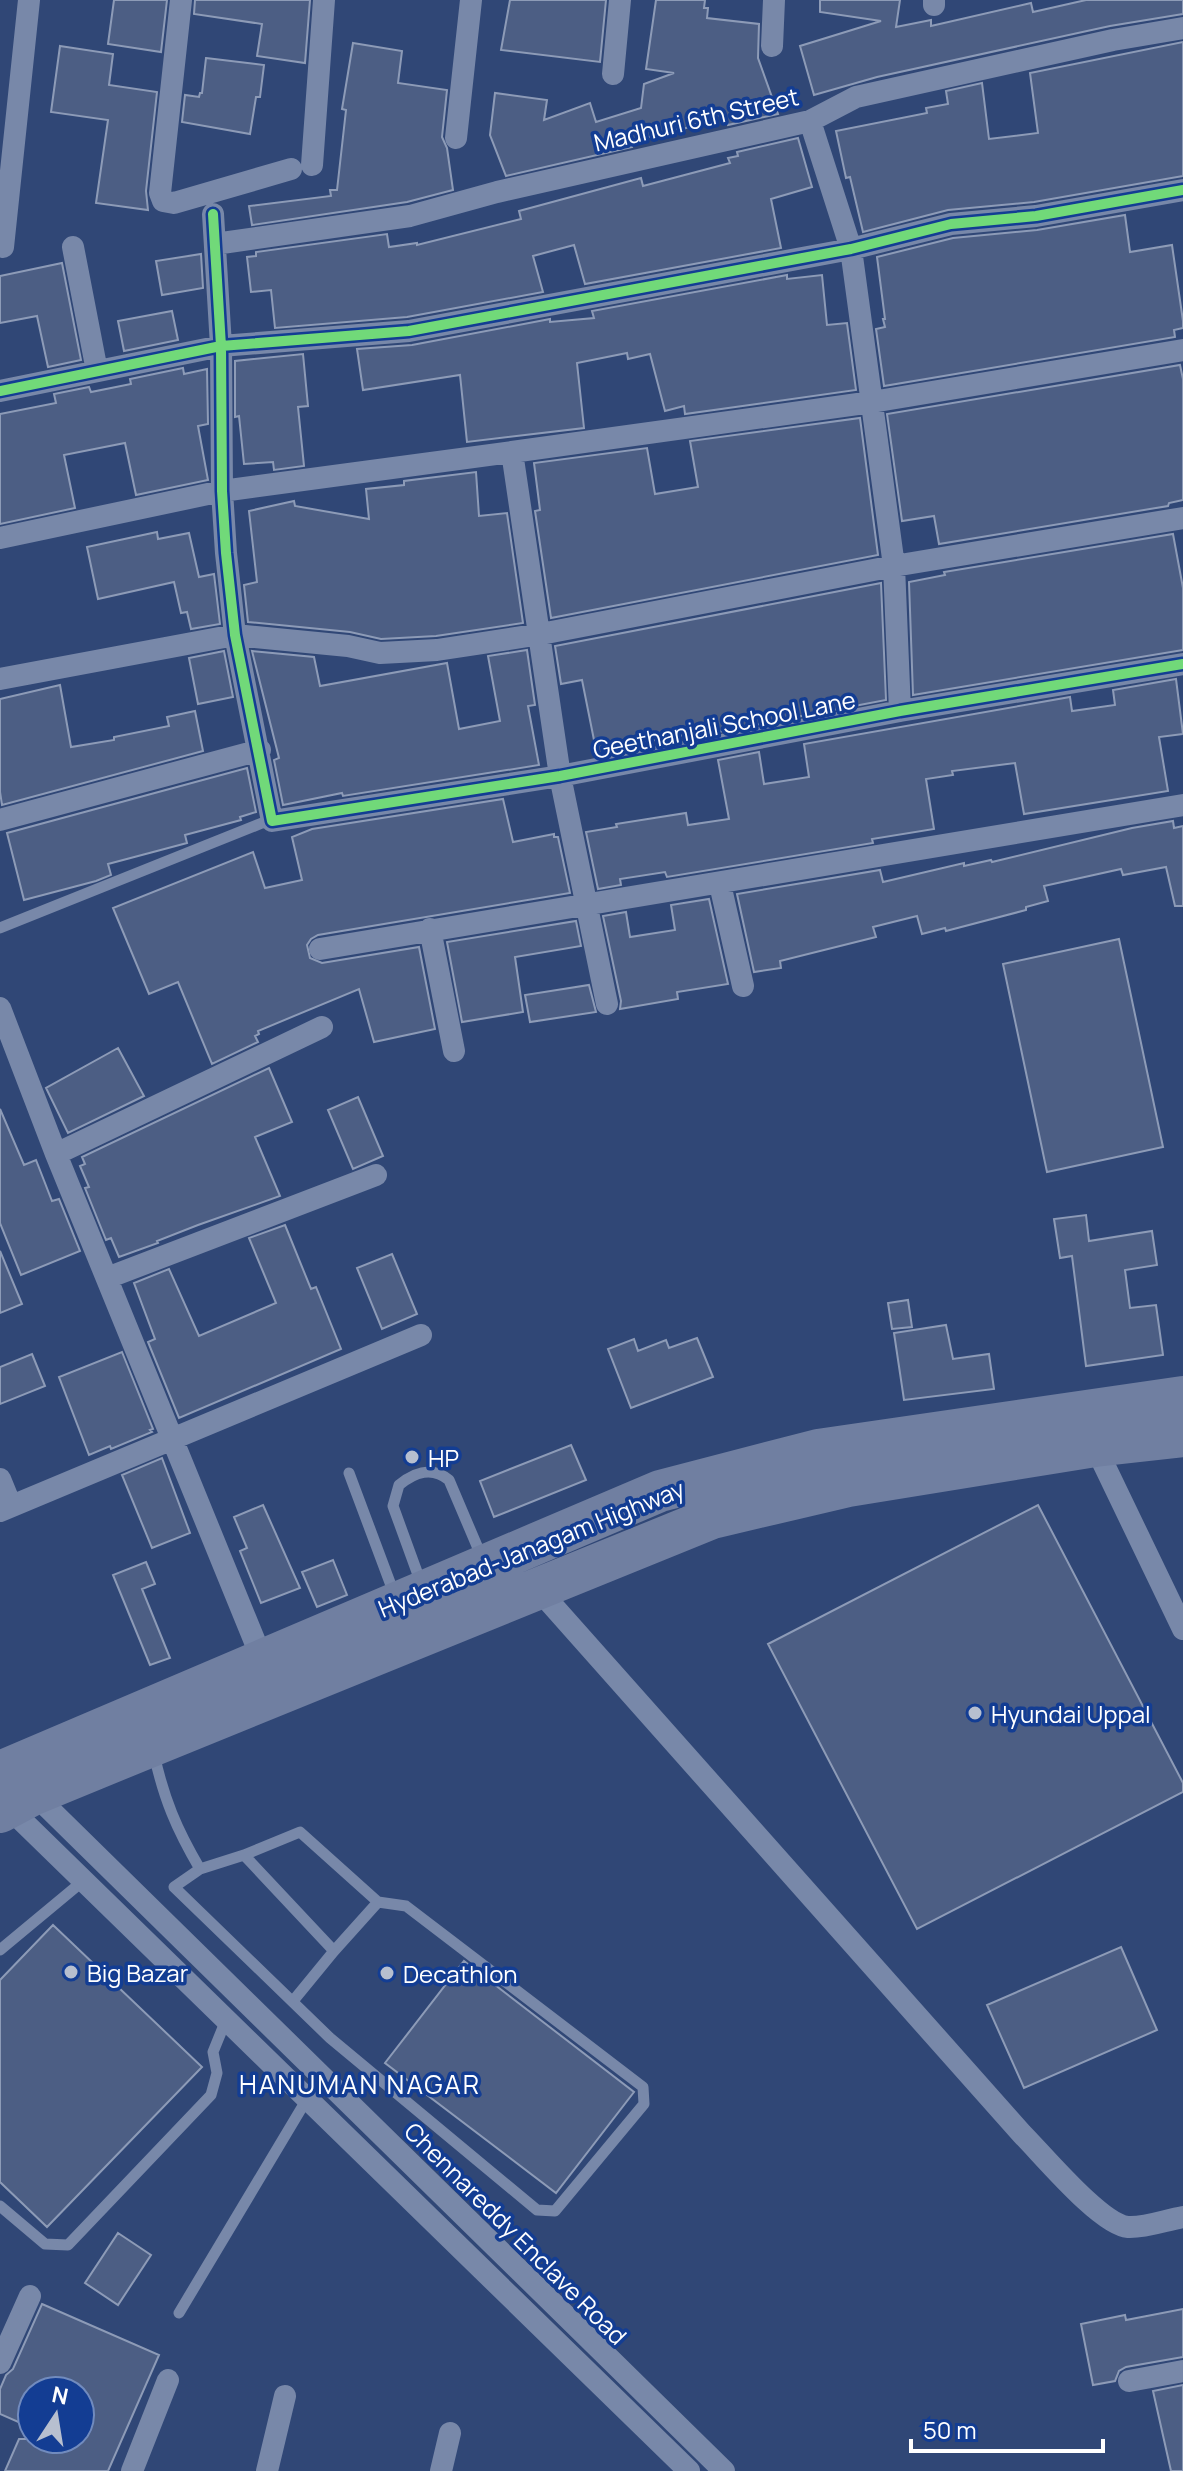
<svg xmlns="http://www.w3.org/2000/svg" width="1183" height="2471" font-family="Manrope,sans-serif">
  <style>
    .building { fill: #4c5e84; stroke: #8d9bb7; stroke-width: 2 }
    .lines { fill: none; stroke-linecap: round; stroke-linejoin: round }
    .lane { stroke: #7888a9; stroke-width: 11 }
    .street { stroke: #7888a9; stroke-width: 22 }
    .highway { stroke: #707fa1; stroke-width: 42 }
    .cycleway-casing { stroke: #133d93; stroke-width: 15 }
    .cycleway { stroke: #71d979; stroke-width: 10 }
    .poi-dot { fill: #b7bfcf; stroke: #133d93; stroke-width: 3 }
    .labels { text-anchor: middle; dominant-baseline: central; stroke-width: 7; stroke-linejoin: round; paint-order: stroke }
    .street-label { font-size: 24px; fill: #fff; stroke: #133d93 }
    .poi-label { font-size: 24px; fill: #fff; stroke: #133d93; text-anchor: start }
    .neighbourhood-label { font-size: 26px; letter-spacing: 2px; fill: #fff; stroke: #133d93 }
  </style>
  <rect width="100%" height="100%" fill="#304776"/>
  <path class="building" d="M 114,0 L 167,0 L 161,52 L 108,44 Z
    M 195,0 L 310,0 L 305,63 L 257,56 L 262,24 L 194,14 Z
    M 510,0 L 606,0 L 600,62 L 501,50 Z
    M 656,0 L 705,0 L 704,8 L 708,8 L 707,18 L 759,24 L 758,58 L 778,114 L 728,125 L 724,113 L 681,130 L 680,128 L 631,142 L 632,147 L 506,176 L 490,135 L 495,93 L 547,100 L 544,120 L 590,103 L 596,122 L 641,108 L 644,84 L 674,73 L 646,69 Z
    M 820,0 L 900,0 L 896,27 L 931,20 L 931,26 L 1031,3 L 1033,12 L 1086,0 L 1183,0 L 1183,14 L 1110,26 L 877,77 L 814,95 L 800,46 L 881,21 L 820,12 Z
    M 1183,42 L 1183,176 L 1034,202 L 948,210 L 863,232 L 850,177 L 846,178 L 836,131 L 927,113 L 926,108 L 948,104 L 946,91 L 982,83 L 989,139 L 1038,133 L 1030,73 Z
    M 353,43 L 402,51 L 398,83 L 447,90 L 442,137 L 447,148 L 453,190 L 407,202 L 252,225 L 249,206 L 331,196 L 330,190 L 337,190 L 346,110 L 342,109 Z
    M 60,46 L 113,54 L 109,85 L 157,92 L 146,191 L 148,210 L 96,203 L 108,120 L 51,112 Z
    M 206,58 L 264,65 L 260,97 L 256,97 L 250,134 L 182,122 L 185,95 L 199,97 L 200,93 L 202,93 Z
    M 798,138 L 812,187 L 771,199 L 781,248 L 585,284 L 574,245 L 533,256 L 543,292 L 407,317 L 275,328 L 271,290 L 251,292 L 247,257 L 256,256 L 256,252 L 387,234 L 389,247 L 417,243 L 417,245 L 521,219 L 519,211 L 641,178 L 643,186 L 730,163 L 728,158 L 738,156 L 737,152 Z
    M 1125,215 L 1130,252 L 1172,245 L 1183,321 L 1183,328 L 1174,330 L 1175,337 L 884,386 L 876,329 L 885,327 L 883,319 L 885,319 L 877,257 L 953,238 L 1037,230 Z
    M 201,254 L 203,288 L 162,295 L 156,261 Z
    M 62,263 L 81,360 L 48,367 L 37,316 L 0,323 L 0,276 Z
    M 787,275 L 787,279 L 822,275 L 827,325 L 847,323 L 856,390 L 685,414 L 684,406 L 665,411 L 650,354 L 628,359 L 627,353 L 577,363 L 584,428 L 467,442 L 460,375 L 363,390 L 357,349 L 412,345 L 550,319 L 550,322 L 594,318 L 592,311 Z
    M 172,311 L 178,340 L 124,351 L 118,321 Z
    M 303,354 L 308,406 L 298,407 L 304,466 L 274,470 L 273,462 L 244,464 L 239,416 L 235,417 L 235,361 Z
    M 1180,365 L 1183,379 L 1183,500 L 1169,503 L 1168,506 L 939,544 L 934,516 L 902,521 L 887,414 Z
    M 183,368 L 184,374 L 207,369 L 208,424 L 198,426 L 208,480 L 136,495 L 125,443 L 64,455 L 75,508 L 0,524 L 0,414 L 56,403 L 54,394 L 89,387 L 91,392 L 131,384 L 130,379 Z
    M 860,418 L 878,555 L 551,618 L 535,511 L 540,510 L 534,463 L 647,448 L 655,494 L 698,487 L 690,441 Z
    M 476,472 L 479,516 L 507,513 L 523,623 L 436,636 L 381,639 L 350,632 L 248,622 L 244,585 L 257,582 L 249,511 L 294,501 L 295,506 L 369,519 L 366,489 L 404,485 L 404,481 Z
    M 157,532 L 158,539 L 189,533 L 199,577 L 214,574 L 220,624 L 191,629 L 187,612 L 181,613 L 174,582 L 98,599 L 87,547 Z
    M 1173,534 L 1183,588 L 1183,650 L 913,695 L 909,582 L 945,575 L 944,572 Z
    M 881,583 L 886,700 L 697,736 L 696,733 L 644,742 L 645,746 L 597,755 L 582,680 L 561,684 L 555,646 Z
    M 527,650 L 535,705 L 528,706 L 539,765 L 343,796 L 342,793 L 283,805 L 274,760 L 279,758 L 252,651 L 314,657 L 320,686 L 447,663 L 459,729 L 500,721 L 488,656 Z
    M 224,651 L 233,697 L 198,704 L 189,658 Z
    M 1176,679 L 1183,734 L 1159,737 L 1168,791 L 1024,814 L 1015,763 L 952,771 L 953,775 L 926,779 L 934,829 L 872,839 L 873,843 L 667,877 L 665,872 L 620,879 L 621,885 L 598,889 L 586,832 L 617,827 L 616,824 L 686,813 L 688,825 L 729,819 L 718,760 L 759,752 L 764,784 L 809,777 L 804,744 L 1070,697 L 1072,711 L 1115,705 L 1113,690 Z
    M 60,685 L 71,747 L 114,740 L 114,737 L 169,726 L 167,717 L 195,711 L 203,751 L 2,805 L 0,792 L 0,699 Z
    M 247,768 L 256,812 L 240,817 L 241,820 L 185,835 L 187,843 L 108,864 L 111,875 L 96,881 L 24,900 L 7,833 Z
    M 503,799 L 513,842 L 554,834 L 554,837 L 558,837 L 570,893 L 318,935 L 311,939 L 307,945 L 310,958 L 322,963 L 419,947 L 435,1029 L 374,1042 L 359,989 L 258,1031 L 259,1034 L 255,1036 L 258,1042 L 212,1064 L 178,982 L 149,994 L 113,908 L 253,852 L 265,888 L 302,880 L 292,837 L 312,829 Z
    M 1173,821 L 1174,828 L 1183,826 L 1183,906 L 1175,906 L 1166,867 L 1123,875 L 1121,869 L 1044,886 L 1048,901 L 1026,907 L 1026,910 L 946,931 L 945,928 L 922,934 L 917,916 L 873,927 L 876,937 L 780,961 L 781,968 L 754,972 L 737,894 L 880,870 L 883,882 L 964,863 L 964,866 L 991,860 L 992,862 L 1132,828 Z
    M 709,899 L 728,984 L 677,992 L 678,999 L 620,1009 L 621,1001 L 603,916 L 626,912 L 630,937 L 675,930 L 671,905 Z
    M 576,921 L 581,946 L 515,957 L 523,1012 L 462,1022 L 447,942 Z
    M 1119,939 L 1163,1147 L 1047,1172 L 1003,964 Z
    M 589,985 L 596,1012 L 530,1022 L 525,995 Z
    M 118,1048 L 144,1096 L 68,1133 L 46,1088 Z
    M 269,1068 L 292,1122 L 255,1137 L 280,1196 L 198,1225 L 157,1241 L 158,1243 L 119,1257 L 111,1238 L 106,1240 L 85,1188 L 89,1187 L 80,1166 L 85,1164 L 82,1157 Z
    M 358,1097 L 383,1156 L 353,1169 L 328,1110 Z
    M 0,1109 L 24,1165 L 36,1160 L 52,1201 L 59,1199 L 80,1251 L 21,1275 L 0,1223 Z
    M 1086,1215 L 1089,1241 L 1152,1231 L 1157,1265 L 1125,1270 L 1130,1308 L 1156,1305 L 1163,1355 L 1086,1366 L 1072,1256 L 1060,1258 L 1054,1219 Z
    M 285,1225 L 311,1289 L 316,1287 L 341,1349 L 179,1418 L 148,1342 L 155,1339 L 134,1283 L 169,1269 L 199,1336 L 276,1303 L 249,1238 Z
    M 0,1251 L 22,1304 L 0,1313 Z
    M 392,1254 L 417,1314 L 382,1329 L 357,1268 Z
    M 908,1300 L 912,1327 L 892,1329 L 888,1303 Z
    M 946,1325 L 953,1359 L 989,1354 L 994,1389 L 904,1400 L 894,1333 Z
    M 697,1338 L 713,1377 L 631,1408 L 608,1349 L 634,1339 L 638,1351 L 666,1340 L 669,1348 Z
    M 122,1352 L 153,1429 L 150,1430 L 152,1432 L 111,1449 L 110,1446 L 89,1455 L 59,1377 Z
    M 32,1354 L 45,1386 L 0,1404 L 0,1367 Z
    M 571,1445 L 586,1480 L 494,1517 L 480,1481 Z
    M 162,1458 L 190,1533 L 152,1548 L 122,1475 Z
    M 263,1505 L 300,1588 L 261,1603 L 240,1551 L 247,1548 L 234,1517 Z
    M 1038,1505 L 1183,1783 L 1183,1792 L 917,1929 L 768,1644 Z
    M 333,1560 L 347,1595 L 317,1607 L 302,1572 Z
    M 146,1562 L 155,1584 L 142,1589 L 170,1658 L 150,1665 L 113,1575 Z
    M 53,1925 L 202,2067 L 47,2227 L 0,2182 L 0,1980 Z
    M 1121,1947 L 1157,2030 L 1024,2088 L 987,2005 Z
    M 464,1961 L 634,2092 L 556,2193 L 385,2063 Z
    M 118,2233 L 151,2255 L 118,2305 L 85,2283 Z
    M 42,2304 L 159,2355 L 108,2471 L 5,2471 L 19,2439 L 80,2439 L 80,2391 L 32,2391 L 32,2428 L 0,2414 L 0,2389 L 6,2375 L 13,2369 Z
    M 1183,2309 L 1183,2357 L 1126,2367 L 1119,2371 L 1115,2381 L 1093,2385 L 1081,2324 L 1125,2315 L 1126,2320 Z
    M 1183,2385 L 1183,2471 L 1171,2471 L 1153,2391 Z"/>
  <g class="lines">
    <path class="lane" d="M 0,928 L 262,823 L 272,821
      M 349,1473 L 395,1596
      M 421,1583 L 393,1506 L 399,1485 C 415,1472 432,1466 449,1480 L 483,1560
      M 154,1754 C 164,1799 176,1828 200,1869 L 174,1887 L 330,2038 L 537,2210 L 555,2211 L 644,2104 L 643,2087 L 406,1906 L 378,1902 L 300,1832 L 244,1855 L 200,1869
      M 244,1855 L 334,1951 L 378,1902
      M 0,1950 L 83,1881
      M 293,2001 L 334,1951
      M 0,2206 L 45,2244 L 68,2245 L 211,2095 L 217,2073 L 213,2052 L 226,2020
      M 179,2313 L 307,2099"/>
    <path class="street" d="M 181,0 L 160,193 L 163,201 L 174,203 L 291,169
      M 934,5 L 934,0
      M 772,46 L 774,0
      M 613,74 L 620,0
      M 810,121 L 851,249 L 894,566 L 900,711
      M 456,138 L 471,0
      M 312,165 L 324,0
      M 213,214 L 221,346 L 222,491 L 226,553 L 235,635 L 272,821 L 560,776 L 900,711 L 1183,664
      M 215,244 L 410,216 L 497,192 L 810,121 L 856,97 L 1113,40 L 1183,28
      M 3,247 L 29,0
      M 73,247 L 97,371
      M 0,391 L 221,346 L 409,331 L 851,249 L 951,224 L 1036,216 L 1183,190
      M 512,452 L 872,402 L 1183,350
      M 0,538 L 222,491 L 512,452 L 560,776 L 607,1004
      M 0,679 L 235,635 L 348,646 L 380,653 L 437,650 L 541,634 L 894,566 L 1183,518
      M 0,820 L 260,750
      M 720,884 L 743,986
      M 430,929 L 454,1051
      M 320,949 C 608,901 896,854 1183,805
      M 0,1008 L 56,1154 L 262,1659
      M 56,1154 L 322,1027
      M 107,1278 L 376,1175
      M 1095,1446 L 1183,1629
      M 0,1479 L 11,1506
      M 0,1511 L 421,1335
      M 537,1588 L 1022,2134 C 1043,2155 1101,2225 1128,2227 C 1145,2228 1166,2220 1183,2217
      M 34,1794 L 724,2471
      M 9,1808 L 689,2471
      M 0,2363 L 30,2296
      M 1129,2381 L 1183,2371
      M 132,2471 L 168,2380
      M 267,2471 L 285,2396
      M 441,2471 L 450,2433"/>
    <path class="highway" d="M 0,1772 L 660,1491 L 818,1450 L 1183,1397
      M 0,1812 L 34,1794 L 151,1746 L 712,1518 L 848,1486 L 1095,1446 L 1183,1436"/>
    <defs>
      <path id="cycleway" d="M 213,214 L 221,346 L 222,491 L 226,553 L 235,635 L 272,821 L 560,776 L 900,711 L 1183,664
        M 0,391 L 221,346 L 409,331 L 851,249 L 951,224 L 1036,216 L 1183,190"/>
    </defs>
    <use href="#cycleway" class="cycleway-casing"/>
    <use href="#cycleway" class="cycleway"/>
  </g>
  <g class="poi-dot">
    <circle cx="412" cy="1457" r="8"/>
    <circle cx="975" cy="1713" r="8"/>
    <circle cx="71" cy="1972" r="8"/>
    <circle cx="387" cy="1973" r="8"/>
  </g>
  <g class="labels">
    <g class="street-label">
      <text transform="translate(696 119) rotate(-13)">Madhuri 6th Street</text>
      <text transform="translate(724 724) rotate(-11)">Geethanjali School Lane</text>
      <text transform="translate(531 1548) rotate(-22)">Hyderabad-Janagam Highway</text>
      <text transform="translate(516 2233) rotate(45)">Chennareddy Enclave Road</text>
    </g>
    <g class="poi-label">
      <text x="428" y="1457">HP</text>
      <text x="991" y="1713">Hyundai Uppal</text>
      <text x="87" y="1972">Big Bazar</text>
      <text x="403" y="1973">Decathlon</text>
    </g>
    <g class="neighbourhood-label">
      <text x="360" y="2084">HANUMAN NAGAR</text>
    </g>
  </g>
  <g transform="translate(56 2415) rotate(12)"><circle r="38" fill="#133d93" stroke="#718bbe" stroke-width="2"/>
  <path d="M0-6L14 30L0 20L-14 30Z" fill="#b7bfcf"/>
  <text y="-12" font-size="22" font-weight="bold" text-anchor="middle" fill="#ffffff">N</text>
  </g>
  <path d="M911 2439v12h192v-12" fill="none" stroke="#ffffff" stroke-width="4"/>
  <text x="923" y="2439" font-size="24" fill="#ffffff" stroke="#133d93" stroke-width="6" paint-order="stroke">50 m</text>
</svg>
